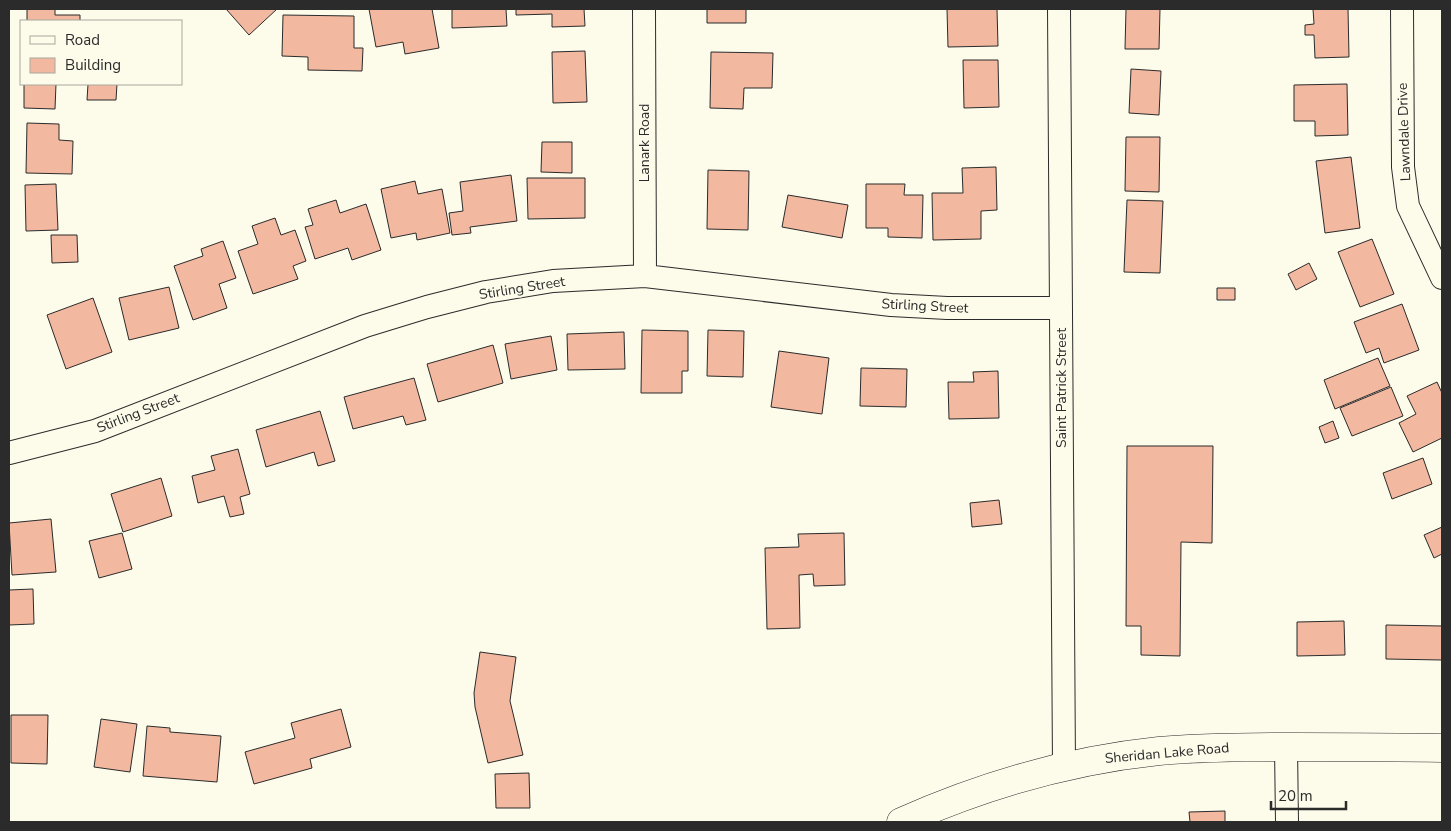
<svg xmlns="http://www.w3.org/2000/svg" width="1451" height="831" font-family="'Nunito Sans',sans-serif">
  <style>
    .building { fill: #f2b8a0; stroke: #2b2b2b }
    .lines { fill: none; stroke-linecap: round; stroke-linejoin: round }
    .street-casing { stroke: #2b2b2b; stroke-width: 24 }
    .secondary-casing { stroke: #2b2b2b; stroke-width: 29 }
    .street { stroke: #fdfbea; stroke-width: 22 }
    .secondary { stroke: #fdfbea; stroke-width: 28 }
    .labels { text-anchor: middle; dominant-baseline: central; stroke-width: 4; stroke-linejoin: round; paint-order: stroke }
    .street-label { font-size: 14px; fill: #2b2b2b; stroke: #fdfbea }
  </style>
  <rect width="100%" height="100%" fill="#fdfbea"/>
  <path class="building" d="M 27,9 L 55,9 L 55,15 L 80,15 L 80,21 L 27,21 Z
    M 226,9 L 277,9 L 249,35 Z
    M 369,9 L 432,9 L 439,48 L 405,54 L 403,42 L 376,47 Z
    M 452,9 L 506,9 L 507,26 L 452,28 Z
    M 516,9 L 584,9 L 585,26 L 552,27 L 552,14 L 516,15 Z
    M 707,9 L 746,9 L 746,23 L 707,23 Z
    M 947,9 L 997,9 L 998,46 L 948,47 Z
    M 1126,9 L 1160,9 L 1159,49 L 1125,49 Z
    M 1313,9 L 1348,9 L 1349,57 L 1315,58 L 1314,35 L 1305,35 L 1305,25 L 1314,24 Z
    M 283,15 L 354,16 L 354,48 L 363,48 L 362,71 L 308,70 L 308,57 L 282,56 Z
    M 585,51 L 587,102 L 553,103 L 552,52 Z
    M 711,52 L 773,53 L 772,88 L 744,88 L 743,109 L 710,108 Z
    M 963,60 L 998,60 L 999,107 L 964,108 Z
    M 1131,69 L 1161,71 L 1159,115 L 1129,113 Z
    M 24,84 L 56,84 L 55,109 L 24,108 Z
    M 88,84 L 117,84 L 116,100 L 87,100 Z
    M 1347,84 L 1348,135 L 1315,136 L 1315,121 L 1294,121 L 1294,85 Z
    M 27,123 L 59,124 L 59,140 L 73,141 L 72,174 L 26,173 Z
    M 1126,137 L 1160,137 L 1159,192 L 1125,191 Z
    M 542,142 L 572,142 L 572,173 L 541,172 Z
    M 1351,157 L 1360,228 L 1325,233 L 1316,161 Z
    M 996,167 L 997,210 L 981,211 L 981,239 L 933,240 L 932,193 L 963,193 L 962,168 Z
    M 708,170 L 749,171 L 748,230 L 707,229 Z
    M 511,175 L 517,221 L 470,227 L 471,233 L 452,235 L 449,213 L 463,211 L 460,182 Z
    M 527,178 L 585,178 L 585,218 L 528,219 Z
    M 415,181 L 418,194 L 442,189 L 450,233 L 417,240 L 416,233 L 391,238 L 381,189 Z
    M 56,184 L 58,230 L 26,231 L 25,185 Z
    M 866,184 L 905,184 L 904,195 L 923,195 L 922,238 L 888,237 L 888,228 L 866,228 Z
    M 788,195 L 848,205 L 842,238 L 782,227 Z
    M 336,200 L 340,213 L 366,204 L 381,250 L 352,260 L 348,248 L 315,259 L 305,227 L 313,225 L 308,209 Z
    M 1127,200 L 1163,201 L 1160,273 L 1124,272 Z
    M 275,218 L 281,235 L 295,230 L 306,261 L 293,266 L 298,279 L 253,294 L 238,251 L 258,244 L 252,226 Z
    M 51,235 L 77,235 L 78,262 L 52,263 Z
    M 1372,239 L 1394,294 L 1360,307 L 1338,252 Z
    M 223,241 L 236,278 L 219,284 L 227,308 L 193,320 L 174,266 L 203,256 L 201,249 Z
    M 1309,263 L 1317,279 L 1296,290 L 1288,274 Z
    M 169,287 L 179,328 L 129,340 L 119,298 Z
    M 1217,288 L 1235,288 L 1235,300 L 1217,300 Z
    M 93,298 L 112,352 L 66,369 L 47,315 Z
    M 1402,304 L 1419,350 L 1384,363 L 1379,348 L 1366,353 L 1354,322 Z
    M 642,330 L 688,331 L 688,371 L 682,371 L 682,393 L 641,393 Z
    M 708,330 L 744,331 L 743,377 L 707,376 Z
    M 624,332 L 625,369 L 568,370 L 567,334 Z
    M 551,336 L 557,370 L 511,379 L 505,344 Z
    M 493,345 L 503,383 L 438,402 L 427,364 Z
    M 779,351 L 829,358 L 822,414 L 771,407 Z
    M 1378,358 L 1390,386 L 1335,409 L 1324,380 Z
    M 861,368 L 907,369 L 906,407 L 860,406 Z
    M 998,371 L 999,418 L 949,419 L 948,382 L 974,382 L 973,372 Z
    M 414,378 L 426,420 L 406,425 L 403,416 L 353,429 L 344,397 Z
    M 1437,382 L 1442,393 L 1442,438 L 1413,452 L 1399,423 L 1416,414 L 1407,396 Z
    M 1391,387 L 1403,416 L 1352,436 L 1340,408 Z
    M 320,411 L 335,461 L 318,466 L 314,452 L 266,467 L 256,430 Z
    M 1333,421 L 1339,438 L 1325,443 L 1319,427 Z
    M 1127,446 L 1213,446 L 1212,543 L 1181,542 L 1180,656 L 1141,655 L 1141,626 L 1126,626 Z
    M 238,449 L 250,494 L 240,497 L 244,514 L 230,517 L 224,496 L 198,503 L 192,476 L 215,470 L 211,456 Z
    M 1423,458 L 1432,484 L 1392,499 L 1383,473 Z
    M 161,478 L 172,516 L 123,532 L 111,494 Z
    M 999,500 L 1002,524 L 972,527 L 970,503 Z
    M 51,519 L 56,572 L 12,575 L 9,523 Z
    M 1442,527 L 1442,554 L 1434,558 L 1424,535 Z
    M 122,533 L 132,569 L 99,578 L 89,541 Z
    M 844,533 L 845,585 L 814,586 L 813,574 L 799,575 L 800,628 L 767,629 L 765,548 L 799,547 L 798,534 Z
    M 33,589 L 34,624 L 9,625 L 9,590 Z
    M 1344,621 L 1345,655 L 1297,656 L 1297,622 Z
    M 1386,625 L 1442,626 L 1442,660 L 1386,659 Z
    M 480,652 L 516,657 L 510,701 L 523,755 L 488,763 L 475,707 L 474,693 Z
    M 341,709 L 351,747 L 310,759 L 312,768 L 254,784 L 245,752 L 295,738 L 291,723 Z
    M 11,715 L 48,715 L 47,764 L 11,763 Z
    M 101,719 L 137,724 L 130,772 L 94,767 Z
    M 147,726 L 170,728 L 170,732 L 221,736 L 217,782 L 143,776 Z
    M 529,773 L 530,808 L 496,808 L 495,774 Z
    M 1225,811 L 1225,822 L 1190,822 L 1189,812 Z"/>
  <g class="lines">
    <defs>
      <path id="street" d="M 644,9 L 645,276
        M 1059,9 L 1064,768
        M 1402,9 L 1403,167 L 1408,206 L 1442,278
        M 9,453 L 95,431 L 365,326 L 427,307 L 486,292 L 553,281 L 645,276 L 891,305 L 947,308 L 1060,308
        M 1286,747 L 1287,822"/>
      <path id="secondary" d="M 901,822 C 982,786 1071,760 1159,751 C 1204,747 1250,747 1295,747 C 1344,747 1393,747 1442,748"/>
    </defs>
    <use href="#street" class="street-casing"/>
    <use href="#secondary" class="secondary-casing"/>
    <use href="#street" class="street"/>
    <use href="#secondary" class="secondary"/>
  </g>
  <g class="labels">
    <g class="street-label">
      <text transform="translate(1404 132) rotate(-92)">Lawndale Drive</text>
      <text transform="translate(644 143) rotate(-90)">Lanark Road</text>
      <text transform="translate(522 288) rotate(-9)">Stirling Street</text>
      <text transform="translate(925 306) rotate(3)">Stirling Street</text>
      <text transform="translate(1061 388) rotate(-90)">Saint Patrick Street</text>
      <text transform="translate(138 413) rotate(-21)">Stirling Street</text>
      <text transform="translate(1167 753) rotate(-5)">Sheridan Lake Road</text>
    </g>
  </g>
  <rect width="1451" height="831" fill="none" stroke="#2b2b2b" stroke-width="20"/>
  <rect x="20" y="20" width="162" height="65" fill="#fdfbea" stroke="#a9a89e"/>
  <rect x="30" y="36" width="25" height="8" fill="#fdfbea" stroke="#a9a89e"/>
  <text x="65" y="45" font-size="15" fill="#2b2b2b">Road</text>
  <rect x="30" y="58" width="25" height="15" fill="#f2b8a0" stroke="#a9a89e"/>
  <text x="65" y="70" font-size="15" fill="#2b2b2b">Building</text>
  <path d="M1271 801v8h75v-8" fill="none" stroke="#2b2b2b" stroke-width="2.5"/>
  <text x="1278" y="801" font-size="15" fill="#2b2b2b" stroke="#fdfbea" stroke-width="4" paint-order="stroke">20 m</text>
</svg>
